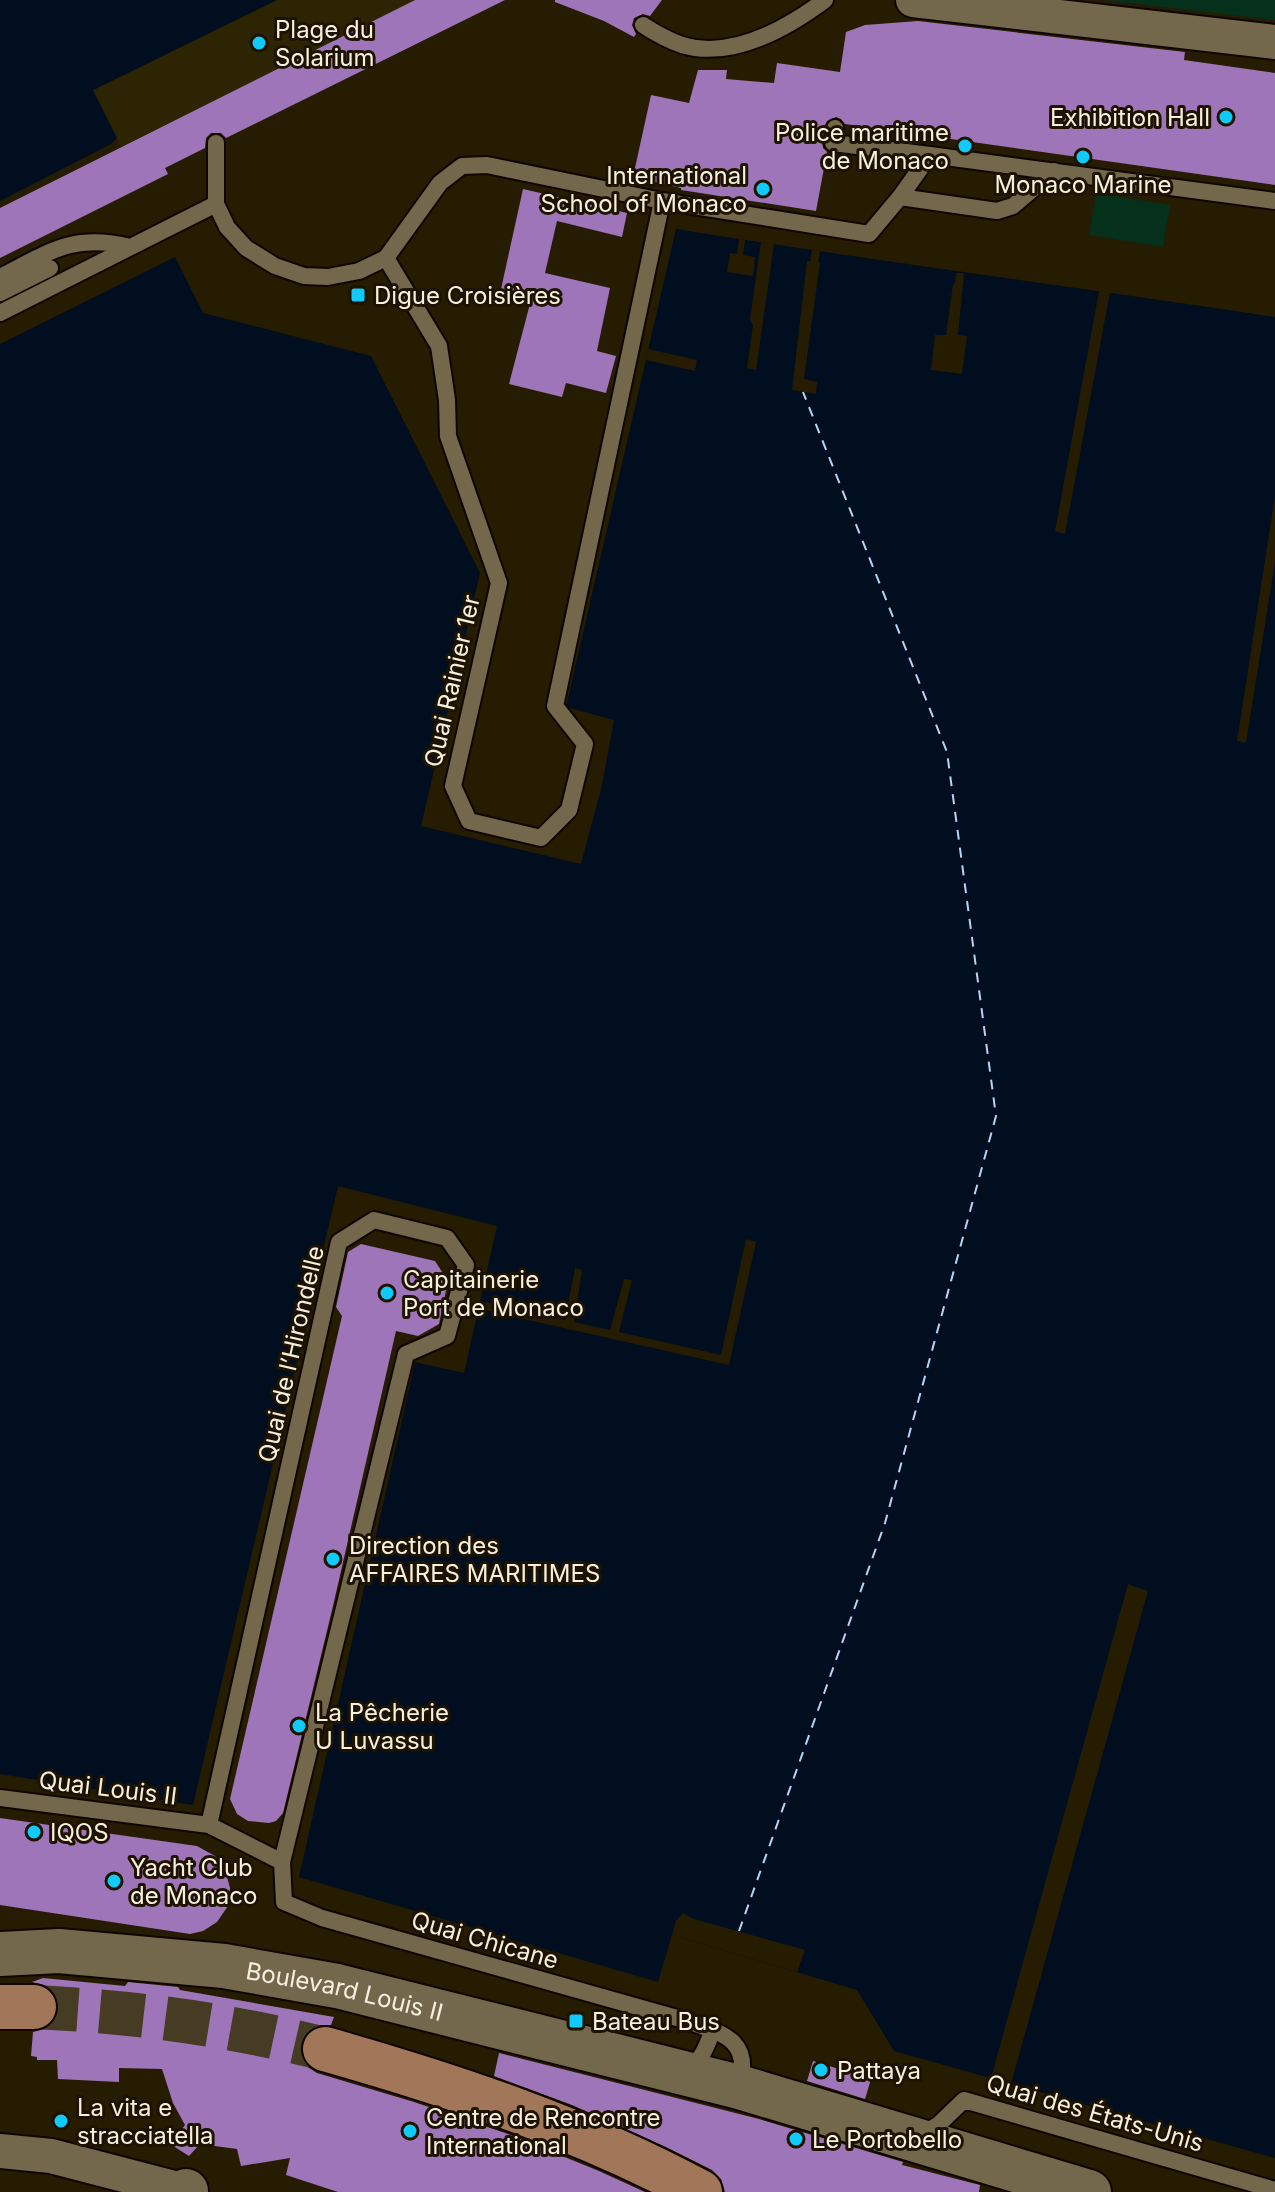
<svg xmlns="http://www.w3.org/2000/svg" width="1275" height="2192" font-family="Inter,sans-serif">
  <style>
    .green { fill: #04301c }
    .sand { fill: #2d2403 }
    .water { fill: #000e1f }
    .pier { fill: #261c02 }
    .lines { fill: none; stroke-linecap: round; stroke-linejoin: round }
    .ferry { stroke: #b6d5f4; stroke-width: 2; stroke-dasharray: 10 8; stroke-linecap: butt }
    .building { fill: #9e75b8 }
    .primary-tunnel { stroke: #453c23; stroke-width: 44; stroke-dasharray: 44 22; stroke-linecap: butt }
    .service-casing { stroke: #0f0600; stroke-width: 20 }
    .minor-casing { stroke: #0f0600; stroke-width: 38 }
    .secondary-casing { stroke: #0f0600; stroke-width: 48 }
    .primary-casing { stroke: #0f0600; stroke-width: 48 }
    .service { stroke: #73684b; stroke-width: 16 }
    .minor { stroke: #73684b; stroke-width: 34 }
    .secondary { stroke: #73684b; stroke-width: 44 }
    .primary { stroke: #a27659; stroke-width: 44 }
    .poi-dot { fill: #0fcafa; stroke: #1d1300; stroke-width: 3 }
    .labels { text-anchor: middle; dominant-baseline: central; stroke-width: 6; stroke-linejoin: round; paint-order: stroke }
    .poi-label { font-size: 24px; fill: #f7f0e0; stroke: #1d1300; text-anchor: start }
    .street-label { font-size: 24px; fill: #f7f0e0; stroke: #1d1300 }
  </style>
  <rect width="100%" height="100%" fill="#261c02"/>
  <path class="green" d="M 1104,0 L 1275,0 L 1275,20 Z
    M 1096,193 L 1170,205 L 1163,247 L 1089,235 Z"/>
  <path class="sand" d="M 277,0 L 415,0 L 121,147 L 92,91 Z"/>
  <path class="water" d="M 0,0 L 277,0 L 93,90 L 117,138 L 111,144 L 0,201 Z
    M 676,229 C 875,261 1075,287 1275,317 L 1275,2158 L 894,2051 L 857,1990 L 672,1935 L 658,1982 L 299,1877 L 415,1362 L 464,1373 L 497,1226 L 338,1186 L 193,1805 L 0,1774 L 0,344 L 175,257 L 203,313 L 371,356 L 480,573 L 421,826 L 581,864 L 602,785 L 614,720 L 566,707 Z"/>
  <path class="pier" d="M 739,239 L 745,240 L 743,255 L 755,257 L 753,276 L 727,272 L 730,253 L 737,254 Z
    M 761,242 L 774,244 L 756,370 L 747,368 L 753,325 L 750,319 Z
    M 812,250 L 820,251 L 818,262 L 820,263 L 804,379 L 817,382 L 816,394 L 792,390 L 807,261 L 810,261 Z
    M 956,273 L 964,273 L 958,335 L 967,336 L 962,374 L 931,370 L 935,335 L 946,335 L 953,284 L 955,283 Z
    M 1099,291 L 1110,292 L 1065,534 L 1055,531 Z
    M 648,349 L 697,360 L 695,371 L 646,360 Z
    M 1275,496 L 1275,562 L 1246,743 L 1237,741 Z
    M 746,1239 L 756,1242 L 729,1365 L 479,1309 L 481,1301 L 565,1320 L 575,1268 L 582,1270 L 574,1322 L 610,1330 L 624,1279 L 632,1280 L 619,1332 L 721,1355 Z
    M 1128,1584 L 1148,1591 L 1011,2084 L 991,2078 Z
    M 683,1913 L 694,1919 L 805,1950 L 797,1972 L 672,1935 L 676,1921 Z"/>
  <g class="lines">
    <path class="ferry" d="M 739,1931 L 885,1523 L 996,1116 L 947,752 L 803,392"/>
  </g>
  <path class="building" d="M 415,0 L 505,0 L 226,138 L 221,133 L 211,133 L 206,138 L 205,148 L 165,168 L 168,174 L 0,258 L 0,208 Z
    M 555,0 L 662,0 L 650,16 L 643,14 L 634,18 L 632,25 L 636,34 L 634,37 L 604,21 L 555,2 Z
    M 918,21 L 1185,52 L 1184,60 L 1275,73 L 1275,185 L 845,124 L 841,119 L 836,117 L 827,121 L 824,127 L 822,142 L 823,148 L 827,152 L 816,211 L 681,190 L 681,188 L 633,177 L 651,95 L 689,103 L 698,70 L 727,70 L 726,79 L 774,83 L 777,63 L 840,72 L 846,32 L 865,25 Z
    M 523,189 L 627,213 L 622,237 L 557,221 L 545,273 L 610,288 L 597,351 L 616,356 L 606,393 L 566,383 L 562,397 L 509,384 L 532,296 L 501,289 Z
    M 361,1244 L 435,1261 L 448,1281 L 439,1324 L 418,1336 L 396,1331 L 333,1606 L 283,1813 L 276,1821 L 269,1823 L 248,1821 L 237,1814 L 230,1799 L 342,1316 L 336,1307 L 348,1252 Z
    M 0,1818 L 197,1846 L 215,1856 L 226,1873 L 230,1888 L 228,1906 L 217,1922 L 203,1931 L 190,1934 L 0,1905 Z
    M 43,1978 L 125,1986 L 128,1982 L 178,1987 L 180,1990 L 334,2017 L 331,2025 L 318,2025 L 308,2030 L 301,2043 L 301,2056 L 306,2066 L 317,2073 L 414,2102 L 508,2134 L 599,2171 L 645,2192 L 338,2192 L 286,2175 L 290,2158 L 241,2166 L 237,2149 L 200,2144 L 189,2156 L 170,2144 L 185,2125 L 173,2103 L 162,2069 L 119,2068 L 119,2082 L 58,2079 L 57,2060 L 37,2060 L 37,2057 L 31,2056 L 33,2032 L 47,2028 L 56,2019 L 59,2008 L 56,1995 L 47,1986 L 32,1982 Z
    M 499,2053 L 759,2119 L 903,2162 L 902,2165 L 980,2185 L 979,2192 L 725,2192 L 721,2179 L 712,2170 L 666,2147 L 572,2105 L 494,2076 Z
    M 813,2061 L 871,2079 L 865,2099 L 807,2081 Z"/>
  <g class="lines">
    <path class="primary-tunnel" d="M 34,2007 C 136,2012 226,2024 325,2049"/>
    <defs>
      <path id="service" d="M 643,25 C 655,33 668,40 682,45 C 732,60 786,29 825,0
        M 835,128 L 833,143 L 930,155
        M 216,143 L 216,204 L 227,227 L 246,248 L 275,266 L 304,276 L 328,277 L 359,271 L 386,258 L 440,183 L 462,166 L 487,165 L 662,201 L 869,234 L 900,197 L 930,155 L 1275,201
        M 900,197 L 997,211 L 1013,206 L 1054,171
        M 386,258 L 439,346 L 447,400 L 448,436 L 499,583 L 453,786 L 469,821 L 541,838 L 569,810 L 585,744 L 555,706 L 662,201
        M 0,277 C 49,252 73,233 130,247
        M 0,293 L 50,268
        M 0,313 L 216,204
        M 0,1798 L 209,1825 L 282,1862
        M 209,1825 L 339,1242 L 374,1220 L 447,1238 L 466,1265 L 447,1336 L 406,1354 L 282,1862 L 284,1902 L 322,1918 L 684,2020 C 720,2033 753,2038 739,2086
        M 689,2069 C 702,2060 707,2045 713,2030
        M 921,2135 L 938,2125 L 964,2100 L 1275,2190"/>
      <path id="minor" d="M 913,0 L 1275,42
        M 0,2151 L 51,2156 L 189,2192"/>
      <g id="secondary">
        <path id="s1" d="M 0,1954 L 59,1951 L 224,1966 L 337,1986 L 739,2087 L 1089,2192"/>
        <path d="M 186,2192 L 186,2191"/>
      </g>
      <path id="primary" d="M 0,2007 L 34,2007
        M 325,2049 C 455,2086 581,2128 700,2192"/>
    </defs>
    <use href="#service" class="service-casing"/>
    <use href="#minor" class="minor-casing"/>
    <use href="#secondary" class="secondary-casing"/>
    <use href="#primary" class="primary-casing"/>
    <use href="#service" class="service"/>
    <use href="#minor" class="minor"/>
    <use href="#secondary" class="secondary"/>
    <use href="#primary" class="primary"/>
  </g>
  <g class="poi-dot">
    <circle cx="259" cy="43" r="8"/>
    <circle cx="1226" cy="117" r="8"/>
    <circle cx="965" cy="146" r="8"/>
    <circle cx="1083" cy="157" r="8"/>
    <circle cx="763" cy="189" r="8"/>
    <rect x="350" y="287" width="16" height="16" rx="4"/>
    <circle cx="387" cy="1293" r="8"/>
    <circle cx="333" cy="1559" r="8"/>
    <circle cx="299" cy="1726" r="8"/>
    <circle cx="34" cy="1832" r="8"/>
    <circle cx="114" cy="1881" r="8"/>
    <rect x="568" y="2013" width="16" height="16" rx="4"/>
    <circle cx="821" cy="2070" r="8"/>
    <circle cx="61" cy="2121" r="8"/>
    <circle cx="410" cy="2131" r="8"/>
    <circle cx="796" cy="2139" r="8"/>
  </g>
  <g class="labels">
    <g class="poi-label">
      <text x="275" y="29">Plage du<tspan x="275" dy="28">Solarium</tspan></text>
      <text x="1210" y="117" text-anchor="end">Exhibition Hall</text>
      <text x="949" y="132" text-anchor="end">Police maritime<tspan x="949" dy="28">de Monaco</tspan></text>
      <text x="747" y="175" text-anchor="end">International<tspan x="747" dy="28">School of Monaco</tspan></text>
      <text x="1083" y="184" text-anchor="middle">Monaco Marine</text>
      <text x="374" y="295">Digue Croisières</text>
      <text x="403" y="1279">Capitainerie<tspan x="403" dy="28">Port de Monaco</tspan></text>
      <text x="349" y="1545">Direction des<tspan x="349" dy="28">AFFAIRES MARITIMES</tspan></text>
      <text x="315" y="1712">La Pêcherie<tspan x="315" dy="28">U Luvassu</tspan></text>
      <text x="50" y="1832">IQOS</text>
      <text x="130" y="1867">Yacht Club<tspan x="130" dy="28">de Monaco</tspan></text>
      <text x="592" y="2021">Bateau Bus</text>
      <text x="837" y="2070">Pattaya</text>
      <text x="77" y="2107">La vita e<tspan x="77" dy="28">stracciatella</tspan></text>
      <text x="426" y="2117">Centre de Rencontre<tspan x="426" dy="28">International</tspan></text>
      <text x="812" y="2139">Le Portobello</text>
    </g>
    <g class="street-label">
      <text transform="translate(452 681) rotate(-77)">Quai Rainier 1er</text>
      <text transform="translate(291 1354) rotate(-77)">Quai de l’Hirondelle</text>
      <text transform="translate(108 1788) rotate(7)">Quai Louis II</text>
      <text transform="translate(485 1940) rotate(16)">Quai Chicane</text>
      <text stroke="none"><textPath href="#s1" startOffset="348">Boulevard Louis II</textPath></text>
      <text transform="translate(1095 2113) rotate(16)">Quai des États-Unis</text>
    </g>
  </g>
</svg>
